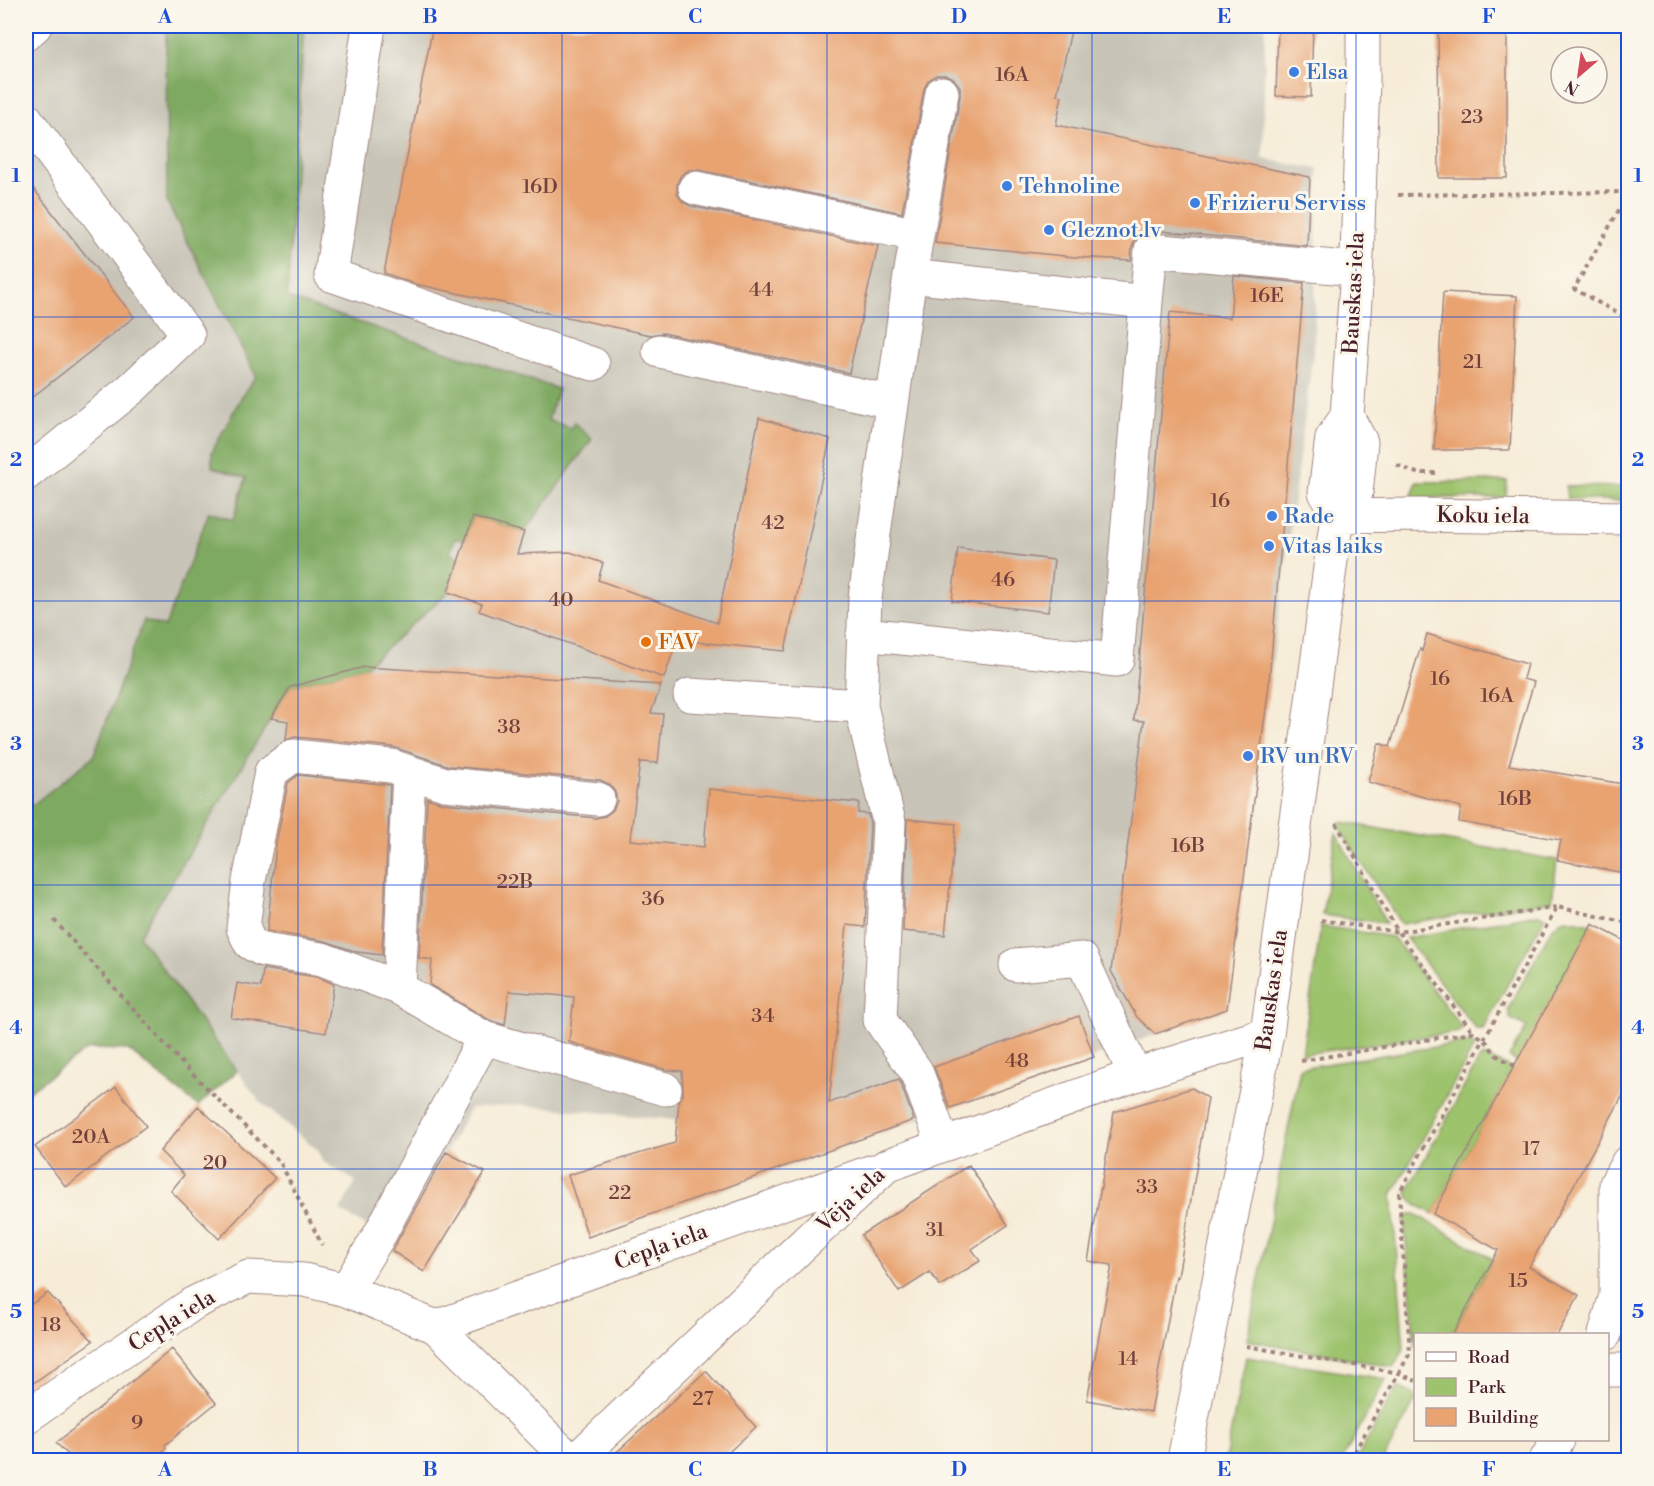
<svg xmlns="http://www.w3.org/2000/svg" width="1654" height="1486" font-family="'Libre Bodoni',serif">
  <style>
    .industrial { fill: #c8c4b8 }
    .green { fill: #9dc36d; stroke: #74714c; stroke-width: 1.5 }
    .forest { fill: #7ea960; stroke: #646446; stroke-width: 1.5 }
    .building { fill: #e8a371 }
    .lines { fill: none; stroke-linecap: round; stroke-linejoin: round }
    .minor-casing { stroke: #a08681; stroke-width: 35 }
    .path { stroke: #a08681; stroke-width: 4; stroke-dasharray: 4.5 4.5; stroke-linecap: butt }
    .minor { stroke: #fff; stroke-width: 33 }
    .grid { fill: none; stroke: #1d4ed8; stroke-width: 1.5; stroke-opacity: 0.55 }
    .shop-dot { fill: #3f7fe0; stroke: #fbf7ec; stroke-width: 2 }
    .food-dot { fill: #e8710a; stroke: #fbf7ec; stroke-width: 2 }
    .labels { text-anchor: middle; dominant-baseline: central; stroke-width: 6; stroke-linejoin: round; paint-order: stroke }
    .number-label { font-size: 20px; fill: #72403c }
    .shop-label { font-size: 22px; fill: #366cbe; stroke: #fbf7ec; text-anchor: start }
    .street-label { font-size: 22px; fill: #4a1f2b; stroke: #fbf7ec }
    .food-label { font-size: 22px; fill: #c56008; stroke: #fbf7ec; text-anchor: start }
    .neatline { fill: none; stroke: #1d4ed8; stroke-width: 2 }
    .grid-label { font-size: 20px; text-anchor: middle; font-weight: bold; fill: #1d4ed8 }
  </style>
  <rect width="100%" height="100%" fill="#fbf7ec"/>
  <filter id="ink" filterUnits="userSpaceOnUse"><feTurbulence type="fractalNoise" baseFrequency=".0167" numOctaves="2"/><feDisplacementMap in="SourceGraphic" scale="12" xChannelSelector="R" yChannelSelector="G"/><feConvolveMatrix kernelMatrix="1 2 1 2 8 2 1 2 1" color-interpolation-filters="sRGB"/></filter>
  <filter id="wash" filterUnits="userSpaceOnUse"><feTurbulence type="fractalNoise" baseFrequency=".008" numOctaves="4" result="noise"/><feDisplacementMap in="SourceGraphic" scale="24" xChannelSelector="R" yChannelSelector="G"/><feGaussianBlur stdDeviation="1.35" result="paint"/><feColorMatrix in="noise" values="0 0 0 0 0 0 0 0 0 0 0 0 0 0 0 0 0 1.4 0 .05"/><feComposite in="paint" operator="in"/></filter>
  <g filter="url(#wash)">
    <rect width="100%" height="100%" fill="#f6ecd7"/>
    <path class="industrial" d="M 26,26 L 166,26 L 167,202 L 256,376 L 242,396 L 212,452 L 212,467 L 246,478 L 233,520 L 208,512 L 165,627 L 144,620 L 93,757 L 26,810 Z
      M 304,26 L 1265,26 L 1263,159 L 1318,169 L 1314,345 L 1227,1009 L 663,1211 L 675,1143 L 677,1120 L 521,1105 L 470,1108 L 446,1152 L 485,1172 L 424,1272 L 389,1249 L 393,1241 L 340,1211 L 356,1181 L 322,1161 L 318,1150 L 261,1103 L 138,936 L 290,687 L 365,667 L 448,592 L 459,557 L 450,554 L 454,539 L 465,540 L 473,517 L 592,439 L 573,422 L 572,428 L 548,420 L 558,389 L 287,298 Z"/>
    <path class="green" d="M 1507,481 L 1506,498 L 1411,498 L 1417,482 Z
      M 1566,486 L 1628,487 L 1628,501 L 1568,499 Z
      M 1341,822 L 1557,860 L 1552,901 L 1401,924 L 1338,826 Z
      M 1336,833 L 1386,923 L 1322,915 Z
      M 1538,914 L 1545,917 L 1483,1029 L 1476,1029 L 1406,938 Z
      M 1567,919 L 1592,924 L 1517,1062 L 1509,1057 L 1527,1027 L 1511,1019 L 1508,1009 L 1551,930 L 1560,921 Z
      M 1321,926 L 1393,937 L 1462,1028 L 1459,1032 L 1302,1054 Z
      M 1467,1042 L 1475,1045 L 1392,1195 L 1404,1350 L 1393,1367 L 1247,1340 L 1300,1068 Z
      M 1484,1056 L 1513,1069 L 1433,1214 C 1424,1208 1407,1203 1407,1191 L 1480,1058 Z
      M 1410,1214 L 1415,1214 L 1493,1259 L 1452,1334 L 1416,1334 L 1415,1347 L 1404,1220 Z
      M 1246,1357 L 1386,1379 L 1342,1460 L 1225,1460 Z
      M 1398,1387 L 1415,1395 L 1415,1401 L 1383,1460 L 1356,1460 L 1396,1388 Z"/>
    <path class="forest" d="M 166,26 L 304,26 L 287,298 L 558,389 L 548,420 L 571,428 L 574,422 L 592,439 L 524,532 L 473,517 L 465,540 L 454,539 L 450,554 L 459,557 L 448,592 L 365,667 L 290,687 L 139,936 L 237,1071 L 198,1106 L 128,1050 L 88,1049 L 26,1093 L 26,810 L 93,757 L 144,620 L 165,627 L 209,512 L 233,520 L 246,478 L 212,467 L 212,452 L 242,396 L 256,376 L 167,202 Z"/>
    <g id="blocks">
      <path class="building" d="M 433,26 L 1072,26 L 1057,95 L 1062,96 L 1056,125 L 1310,177 L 1307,246 L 1142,229 L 1141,235 L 1135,240 L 1132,248 L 1131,260 L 1075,257 L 935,243 L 960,96 L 960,87 L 954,79 L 945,75 L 936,75 L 928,81 L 924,89 L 902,213 L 699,170 L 689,170 L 681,175 L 677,184 L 677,194 L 683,202 L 691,206 L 878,246 L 849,373 L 663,333 L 650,335 L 415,284 L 384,273 Z
        M 1278,26 L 1313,26 L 1311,97 L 1276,96 Z
        M 1438,26 L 1507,26 L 1507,178 L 1439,178 Z
        M 26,179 L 134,317 L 26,402 Z
        M 1234,276 L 1304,283 L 1268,693 L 1227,1009 L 1155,1034 L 1137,1017 L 1111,971 L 1144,721 L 1134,720 L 1170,312 L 1230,318 Z
        M 1443,292 L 1517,296 L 1510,450 L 1434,450 Z
        M 759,418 L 830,439 L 785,651 L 677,640 L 664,678 L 479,611 L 482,604 L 448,592 L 473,517 L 524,532 L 517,554 L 570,552 L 603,563 L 598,580 L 717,623 Z
        M 958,548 L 1054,560 L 1048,612 L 952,601 Z
        M 1427,634 L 1527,664 L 1523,679 L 1534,682 L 1509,765 L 1629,785 L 1629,874 L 1557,860 L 1561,840 L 1459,822 L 1461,807 L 1368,782 L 1379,743 L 1390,747 L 1420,649 L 1422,651 Z
        M 364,667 L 661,685 L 651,713 L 663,714 L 658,763 L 640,762 L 630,840 L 704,847 L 709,789 L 859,803 L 858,813 L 868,814 L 870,824 L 865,927 L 847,925 L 829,1103 L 899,1079 L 914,1120 L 588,1237 L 568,1175 L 675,1143 L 679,1101 L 683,1094 L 682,1071 L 667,1070 L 569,1042 L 574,997 L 509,991 L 505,1025 L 491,1021 L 430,985 L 432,960 L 419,958 L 427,798 L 443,803 L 596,818 L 605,816 L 613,810 L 617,801 L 615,792 L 609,784 L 600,780 L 449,766 L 393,747 L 295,737 L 286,740 L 288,721 L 271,718 L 290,687 Z
        M 298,775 L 390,785 L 382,955 L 357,952 L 325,941 L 267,931 L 276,844 L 288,783 Z
        M 907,819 L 956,824 L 945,935 L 903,931 Z
        M 1592,924 L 1629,943 L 1629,1084 L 1529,1267 L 1579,1295 L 1557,1335 L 1452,1335 L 1498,1250 L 1433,1214 Z
        M 263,969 L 317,977 L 334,984 L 326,1033 L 231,1018 L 237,983 L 261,987 Z
        M 1079,1016 L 1094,1057 L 950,1108 L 934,1067 Z
        M 116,1087 L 146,1126 L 66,1187 L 35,1147 Z
        M 1192,1088 L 1208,1098 L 1178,1277 L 1176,1276 L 1151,1412 L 1087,1400 L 1112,1265 L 1088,1261 L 1114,1112 Z
        M 198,1106 L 275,1178 L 219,1239 L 171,1191 L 184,1175 L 160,1151 Z
        M 446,1152 L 485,1172 L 424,1272 L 392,1251 Z
        M 969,1165 L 1008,1225 L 972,1249 L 980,1261 L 940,1286 L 930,1272 L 899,1292 L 861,1235 Z
        M 48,1293 L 93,1341 L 26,1388 L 26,1308 Z
        M 172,1349 L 216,1403 L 165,1445 L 166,1448 L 153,1461 L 75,1461 L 56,1443 Z
        M 706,1371 L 756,1427 L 719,1461 L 607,1461 Z"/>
    </g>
  </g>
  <g filter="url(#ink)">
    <use href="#blocks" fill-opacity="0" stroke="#a08681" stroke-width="1.5"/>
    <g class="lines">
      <defs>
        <path id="minor" d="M 369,26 L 331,275 L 593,364
          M 26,34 L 35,26
          M 942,93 L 910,276 L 865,598 L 861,706 L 889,822 L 880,1020 L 916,1071 L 943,1144
          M 26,119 L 188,335 L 131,389 L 26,474
          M 695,188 L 917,235
          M 1146,302 L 1151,250 L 1356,269
          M 659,351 L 892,402
          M 1337,516 L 1325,492 L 1332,438 L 1347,416 L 1356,285 L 1363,80 L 1363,26
          M 1337,516 L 1415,515 L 1628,518
          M 863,634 L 1117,660 L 1146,302 L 910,276
          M 690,695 L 861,706
          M 1016,965 L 1082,959 L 1135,1075
          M 399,988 L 409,772
          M 484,1038 L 399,988 L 322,959 L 263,950 L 250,943 L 243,928 L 249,881 L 271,772 L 293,756 L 391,766 L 445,784 L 598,799
          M 346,1290 L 380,1234 L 484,1038 L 665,1089
          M 436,1327 L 873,1171
          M 1605,1334 L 1616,1295 L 1616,1184 L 1628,1162
          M 1608,1370 L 1628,1370
          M 26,1417 L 194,1303 L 248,1277 L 304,1280 L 346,1290 L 436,1327 L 570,1460
          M 576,1460 L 886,1166 L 1135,1075 L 1267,1034
          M 1184,1460 L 1267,1034 L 1337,516 L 1356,493 L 1359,464 L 1361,442 L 1347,416
          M 1546,1460 L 1558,1440"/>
      </defs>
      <use href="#minor" class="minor-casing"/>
      <path class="path" d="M 1628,194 L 1574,289 L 1628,319
        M 1398,195 L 1628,192
        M 1397,465 L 1417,473 L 1436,473
        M 1336,823 L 1398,932 L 1473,1032
        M 54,920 L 180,1061 L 280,1162 L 322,1245
        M 1321,920 L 1398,932 L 1557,907
        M 1301,1061 L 1473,1032 L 1485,1040 L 1496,1055 L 1515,1066
        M 1246,1346 L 1399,1373 L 1416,1381
        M 1350,1460 L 1410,1353 L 1399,1193 L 1557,907 L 1628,923"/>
      <use href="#minor" class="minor"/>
    </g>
  </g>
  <path class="grid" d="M 298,26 L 298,1460M 562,26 L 562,1460M 827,26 L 827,1460M 1092,26 L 1092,1460M 1356,26 L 1356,1460M 26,317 L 1628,317M 26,601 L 1628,601M 26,885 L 1628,885M 26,1169 L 1628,1169"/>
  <g class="shop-dot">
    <circle cx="1294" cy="72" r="6"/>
    <circle cx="1007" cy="186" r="6"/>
    <circle cx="1195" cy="203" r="6"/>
    <circle cx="1049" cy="230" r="6"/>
    <circle cx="1272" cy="516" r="6"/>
    <circle cx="1269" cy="546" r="6"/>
    <circle cx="1248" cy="756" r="6"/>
  </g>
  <circle class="food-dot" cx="646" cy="642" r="6"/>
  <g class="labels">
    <g class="number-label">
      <text x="1012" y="75">16A</text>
      <text x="1472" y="117">23</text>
      <text x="540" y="187">16D</text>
      <text x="761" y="290">44</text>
      <text x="1267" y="296">16E</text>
      <text x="1473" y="362">21</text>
      <text x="1220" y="501">16</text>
      <text x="773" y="523">42</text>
      <text x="1003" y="580">46</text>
      <text x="561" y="600">40</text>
      <text x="1440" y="679">16</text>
      <text x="1497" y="696">16A</text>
      <text x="509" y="727">38</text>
      <text x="1515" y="799">16B</text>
      <text x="1188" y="846">16B</text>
      <text x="515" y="882">22B</text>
      <text x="653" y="899">36</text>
      <text x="763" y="1016">34</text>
      <text x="1017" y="1061">48</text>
      <text x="91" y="1137">20A</text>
      <text x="1531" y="1149">17</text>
      <text x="215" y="1163">20</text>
      <text x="1147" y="1187">33</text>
      <text x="620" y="1193">22</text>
      <text x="935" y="1230">31</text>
      <text x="1518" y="1281">15</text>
      <text x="51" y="1325">18</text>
      <text x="1128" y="1359">14</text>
      <text x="703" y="1399">27</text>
      <text x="137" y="1423">9</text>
    </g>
    <g class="shop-label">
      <text x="1306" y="72">Elsa</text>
      <text x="1019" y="186">Tehnoline</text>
      <text x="1207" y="203">Frizieru Serviss</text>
      <text x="1061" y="230">Gleznot.lv</text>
      <text x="1284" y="516">Rade</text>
      <text x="1281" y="546">Vitas laiks</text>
      <text x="1260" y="756">RV un RV</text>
    </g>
    <g class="street-label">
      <text transform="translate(1354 293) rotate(-87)">Bauskas iela</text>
      <text transform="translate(1483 516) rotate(1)">Koku iela</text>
      <text transform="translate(1272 990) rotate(-82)">Bauskas iela</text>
      <text transform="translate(851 1200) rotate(-43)">Vēja iela</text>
      <text transform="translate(661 1247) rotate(-20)">Cepļa iela</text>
      <text transform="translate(172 1321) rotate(-32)">Cepļa iela</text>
    </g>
    <g class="food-label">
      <text x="658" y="642">FAV</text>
    </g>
  </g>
  <rect width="1654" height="1486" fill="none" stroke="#fbf7ec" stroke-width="66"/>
  <rect x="1414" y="1333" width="195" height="108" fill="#fbf7ec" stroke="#b4a19f" stroke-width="1.5"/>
  <rect x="1426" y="1352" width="30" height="9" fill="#ffffff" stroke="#b4a19f" stroke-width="1.5"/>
  <text x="1468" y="1363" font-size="18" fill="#4a1f2b">Road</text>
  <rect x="1426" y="1378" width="30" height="18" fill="#9dc36d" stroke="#b4a19f" stroke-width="1.5"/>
  <text x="1468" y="1393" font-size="18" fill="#4a1f2b">Park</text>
  <rect x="1426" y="1408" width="30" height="18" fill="#e8a371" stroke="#b4a19f" stroke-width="1.5"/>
  <text x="1468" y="1423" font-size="18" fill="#4a1f2b">Building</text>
  <g transform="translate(1579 75) rotate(209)"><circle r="28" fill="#fbf7ec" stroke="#b4a19f" stroke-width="1.5"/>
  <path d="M0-4.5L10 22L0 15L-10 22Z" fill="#d1495b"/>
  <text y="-9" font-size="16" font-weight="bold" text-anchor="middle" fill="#4a1f2b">N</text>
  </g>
  <rect x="33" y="33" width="1588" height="1420" class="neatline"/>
  <g class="grid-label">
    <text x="165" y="23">A</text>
    <text x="430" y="23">B</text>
    <text x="695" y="23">C</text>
    <text x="959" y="23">D</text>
    <text x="1224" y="23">E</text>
    <text x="1489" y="23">F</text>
    <text x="16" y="182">1</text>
    <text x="1638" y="182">1</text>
    <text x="16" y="466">2</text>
    <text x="1638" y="466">2</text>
    <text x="16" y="750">3</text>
    <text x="1638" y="750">3</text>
    <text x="16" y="1034">4</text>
    <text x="1638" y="1034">4</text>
    <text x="16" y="1318">5</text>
    <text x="1638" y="1318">5</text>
    <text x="165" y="1476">A</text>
    <text x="430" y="1476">B</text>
    <text x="695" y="1476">C</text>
    <text x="959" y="1476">D</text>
    <text x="1224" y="1476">E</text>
    <text x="1489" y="1476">F</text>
  </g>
</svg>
